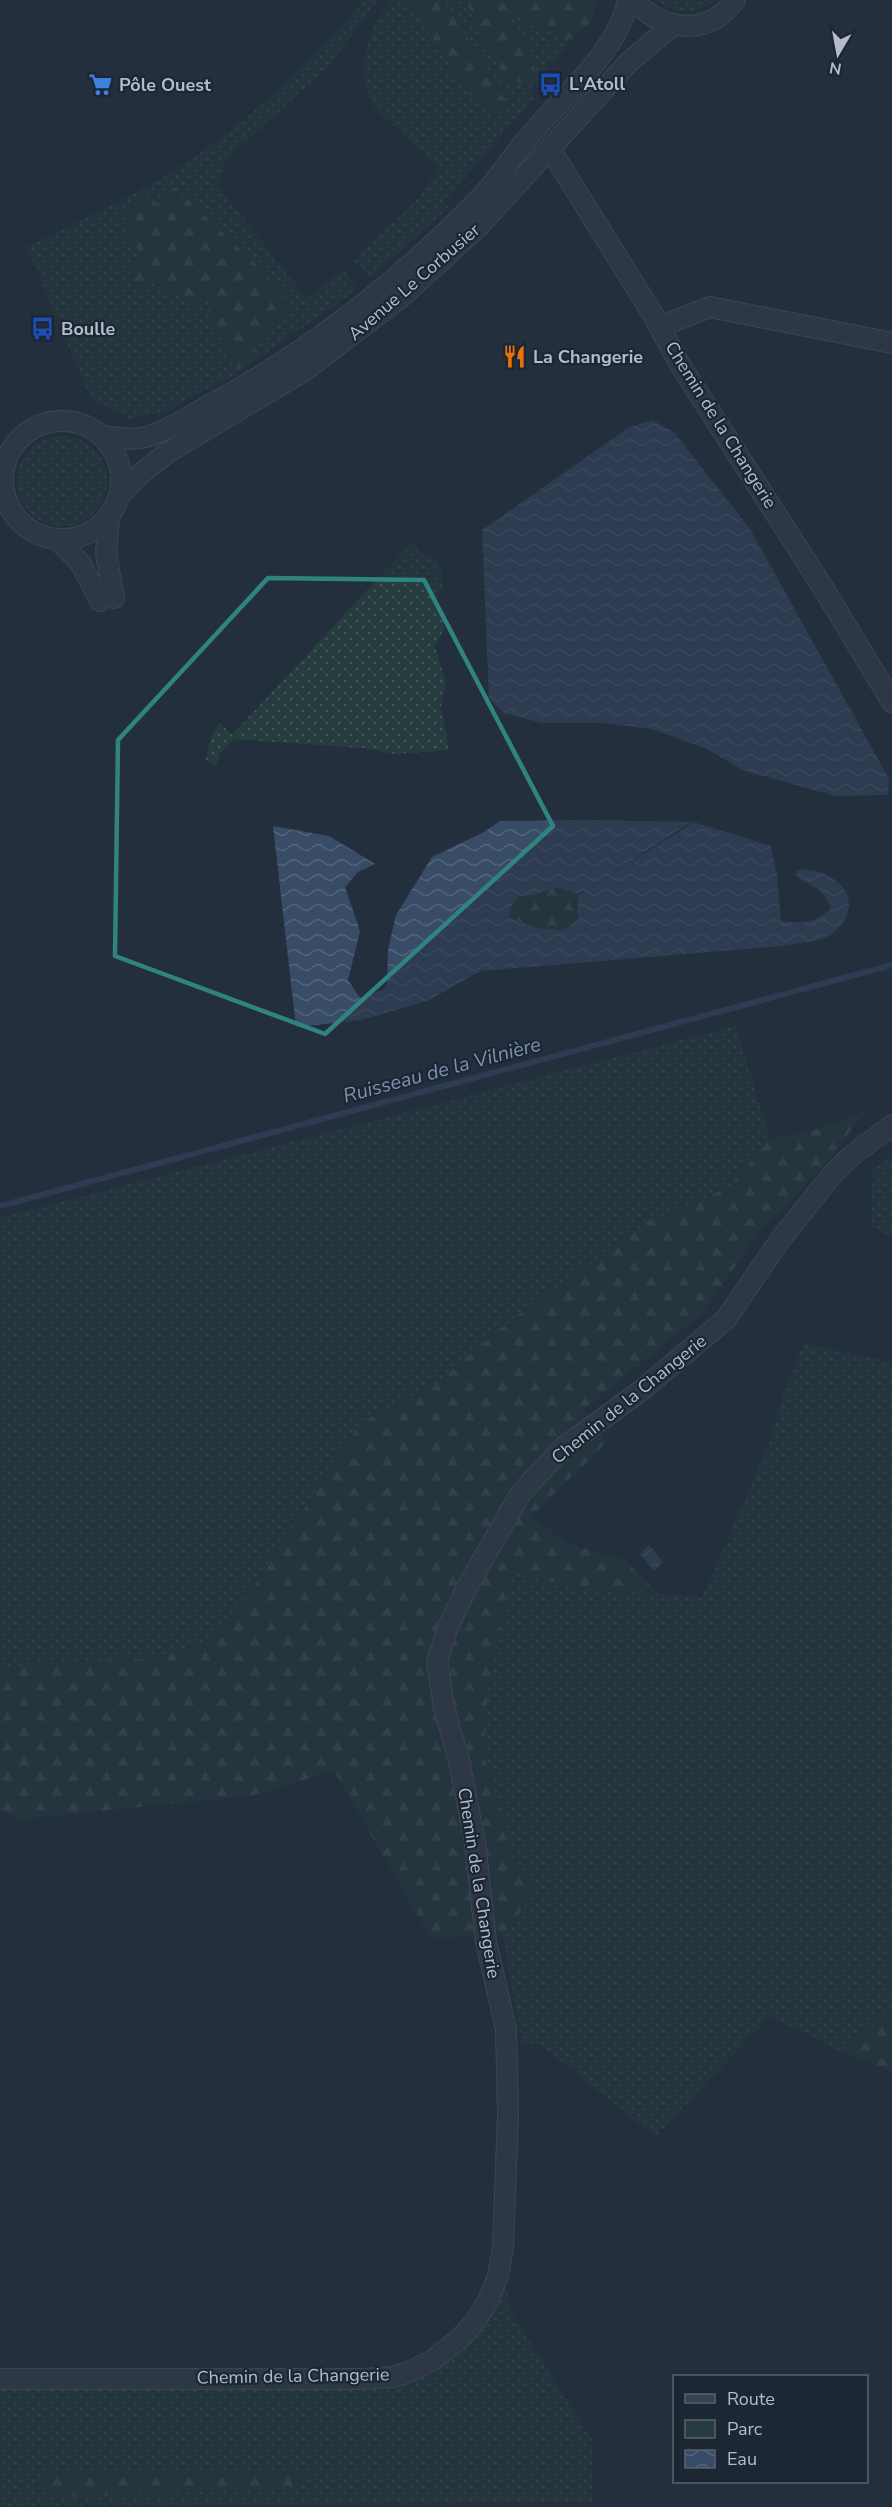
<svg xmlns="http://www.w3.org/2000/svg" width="892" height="2507" font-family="'Nunito Sans',sans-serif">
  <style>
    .green { fill: url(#green-dots) }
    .forest { fill: url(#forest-firs) }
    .water { fill: url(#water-waves); fill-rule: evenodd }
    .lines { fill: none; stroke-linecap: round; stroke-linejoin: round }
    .stream { stroke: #394c67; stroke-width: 6 }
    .minor-casing { stroke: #565f6c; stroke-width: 22 }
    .minor { stroke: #38414e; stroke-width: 20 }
    .marked { fill: none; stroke: #308480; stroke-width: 4.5; stroke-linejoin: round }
    .labels { text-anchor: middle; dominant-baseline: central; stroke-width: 4.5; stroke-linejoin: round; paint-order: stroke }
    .poi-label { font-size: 18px; font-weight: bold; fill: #b4bcc9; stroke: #1d2633; text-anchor: start }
    .street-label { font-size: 18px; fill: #b4bcc9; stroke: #1d2633 }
    .water-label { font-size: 20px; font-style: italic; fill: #7c92b1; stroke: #1d2633 }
  </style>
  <defs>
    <pattern id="green-dots" width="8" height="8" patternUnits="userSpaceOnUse" patternTransform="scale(1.5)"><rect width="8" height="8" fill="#263c3f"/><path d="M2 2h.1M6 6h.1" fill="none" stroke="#435659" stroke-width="1.8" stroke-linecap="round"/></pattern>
    <pattern id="forest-firs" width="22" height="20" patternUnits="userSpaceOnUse" patternTransform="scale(1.5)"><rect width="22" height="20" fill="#263c3f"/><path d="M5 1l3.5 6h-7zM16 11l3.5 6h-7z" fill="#435659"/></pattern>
    <pattern id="water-waves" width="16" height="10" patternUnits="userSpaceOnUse" patternTransform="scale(1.5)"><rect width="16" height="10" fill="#394c67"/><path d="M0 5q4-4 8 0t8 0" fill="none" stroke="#53647b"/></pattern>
  </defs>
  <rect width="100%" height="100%" fill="#242f3e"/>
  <path class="green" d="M 365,0 L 378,0 L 328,67 L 222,163 L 226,168 L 217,185 L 307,299 L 344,269 L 354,285 L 354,292 L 239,371 L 269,329 L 295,310 L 173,187 C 146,219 138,249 131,289 L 150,282 L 194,303 L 209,299 L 212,301 L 239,373 L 162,412 L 129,419 L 90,397 L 27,247 C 72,224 119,203 162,178 C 237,133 308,66 365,0 Z
    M 390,0 L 409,0 L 467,92 L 506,100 L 444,0 L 465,0 L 485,43 L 511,82 L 531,55 L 509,16 L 572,40 L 529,90 L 535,97 L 444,201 L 449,207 L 369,279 L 362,267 L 353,262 L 419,197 L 439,168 L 373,107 L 365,82 L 364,65 L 367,46 L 374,23 Z
    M 655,0 L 715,0 C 697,16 673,13 655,0 Z
    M17 481a45 45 0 1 1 90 0a45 45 0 1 1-90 0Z
    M 411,543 L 423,555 L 439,561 L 443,587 L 435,600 L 445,627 L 435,647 L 446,684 L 441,706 L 449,750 L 396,754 L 362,748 L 234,739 L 220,753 L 216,766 L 206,760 L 211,736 L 220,723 L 232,735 Z
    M 736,1026 L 770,1139 L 731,1185 L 570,1279 L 505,1325 L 430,1388 L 360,1423 L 252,1589 L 208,1643 L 151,1659 L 55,1661 L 0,1669 L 0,1218 Z
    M 892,1157 L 892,1237 L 871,1226 L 873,1168 Z
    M 804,1344 L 892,1362 L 892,1934 L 888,1943 L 892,2007 L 844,2053 L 770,2016 L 655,2137 L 538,2043 L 522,2045 L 503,1935 L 535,1891 L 516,1867 L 484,1756 L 489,1679 L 511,1571 L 595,1592 L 658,1593 L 702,1598 L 768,1445 L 786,1385 Z
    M 508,2288 L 507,2305 L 592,2440 L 592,2502 L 0,2506 L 0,2387 L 424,2373 Z"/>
  <path class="forest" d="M 409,0 L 444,0 L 506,101 L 497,115 L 467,92 Z
    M 465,0 L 598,0 L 591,21 L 572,40 L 510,17 L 531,55 L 535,72 L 525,82 L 511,82 L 485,43 Z
    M 174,187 L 260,268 L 295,310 L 269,329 L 239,371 L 207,312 L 212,301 L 209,299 L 195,304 L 150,282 L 130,289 L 138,249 L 130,244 C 127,228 121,208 140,201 L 144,193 L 159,204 Z
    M 556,887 L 575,892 L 578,896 L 578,920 L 562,932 L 535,927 L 509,918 L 512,905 L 519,896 L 535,895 Z
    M 865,1112 L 821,1170 L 762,1228 L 702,1314 L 583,1410 L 607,1442 L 532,1516 L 566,1543 L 625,1560 L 658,1593 L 595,1592 L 511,1572 L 489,1679 L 484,1756 L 516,1867 L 535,1891 L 503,1935 L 431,1938 L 334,1771 L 251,1796 L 20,1819 L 0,1811 L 0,1669 L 55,1661 L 151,1659 L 208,1643 L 252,1589 L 360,1423 L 430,1388 L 505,1325 L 650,1220 L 701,1201 L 731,1185 L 770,1139 L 811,1131 Z
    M 892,1934 L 892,2071 L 844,2053 L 892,2007 L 888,1942 Z
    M 60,2472 L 294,2473 L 304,2474 L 303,2479 L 295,2486 L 270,2489 L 58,2497 L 38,2487 L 38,2477 Z"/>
  <path class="water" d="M 652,420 L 674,432 L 750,529 L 889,779 L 888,795 L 835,796 L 742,770 L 707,749 L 652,729 L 602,723 L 542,723 L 504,713 L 489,698 L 482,530 L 628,428 Z
    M 589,820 L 691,822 L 592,887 L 694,822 L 771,846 L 777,876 L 781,921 C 800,924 818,923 831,908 C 822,885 813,889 796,876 L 797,871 C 811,865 839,878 846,892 C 855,909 842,928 828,936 C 815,943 796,943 782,946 L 481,971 L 427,1001 L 361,1020 L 296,1027 L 273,826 L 329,836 L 375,864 L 358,872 L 345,887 L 360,931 L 348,980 L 360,998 L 382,990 L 387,985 L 388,950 L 396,915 L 432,857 L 484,832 L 500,821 ZM 556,887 L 577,894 L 585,891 L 578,896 L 578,920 L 562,931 L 535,927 L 509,918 L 512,905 L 519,896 L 535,895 Z
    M 649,1545 L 663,1562 L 654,1571 L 640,1554 Z"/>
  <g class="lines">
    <path class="stream" d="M 0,1206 L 892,965"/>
    <defs>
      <path id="minor" d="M 635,0 C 655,26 695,35 722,14 C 727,10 731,4 735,0
        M 550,149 L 652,313 L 679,363 L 822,586 L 892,702
        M 661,326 L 710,307 L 892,343
        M3 480a59 59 0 1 1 118 0a59 59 0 1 1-118 0Z
        M 100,435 C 116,438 133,441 149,436 C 170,430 191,415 210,405 C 310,351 401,280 480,198 C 500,178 514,152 534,131 C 567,92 618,51 628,0
        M 119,496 L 139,475 L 167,453 L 304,371 L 400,298 L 478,227 L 629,62 L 673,25
        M 109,516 L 106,553 L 114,598
        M 57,539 L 81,564 L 100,601
        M 0,2379 L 361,2379 L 393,2377 L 411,2371 L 433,2360 L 459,2339 L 475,2322 L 488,2301 L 498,2276 L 503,2247 L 508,2114 L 506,2029 L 486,1942 L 475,1843 L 459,1760 L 444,1708 L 437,1662 L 448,1627 L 466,1589 L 521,1493 L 564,1447 L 642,1390 L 726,1319 L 780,1240 L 831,1176 L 851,1156 L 892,1125"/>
    </defs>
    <use href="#minor" class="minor-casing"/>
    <use href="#minor" class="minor"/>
  </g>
  <path d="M0 0H892V2507H0ZM 268,578 L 424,580 L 553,826 L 325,1034 L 115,956 L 118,740 Z" fill="#242f3e" fill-opacity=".55" fill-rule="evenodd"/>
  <path class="marked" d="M 268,578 L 424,580 L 553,826 L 325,1034 L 115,956 L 118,740 Z"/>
  <defs>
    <symbol id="bus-bare" viewBox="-9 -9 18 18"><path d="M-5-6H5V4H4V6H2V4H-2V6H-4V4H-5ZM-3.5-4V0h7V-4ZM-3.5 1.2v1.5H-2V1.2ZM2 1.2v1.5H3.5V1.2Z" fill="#1a4fb4" stroke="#1d2633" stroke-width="2.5" paint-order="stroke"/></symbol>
    <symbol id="supermarket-bare" viewBox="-9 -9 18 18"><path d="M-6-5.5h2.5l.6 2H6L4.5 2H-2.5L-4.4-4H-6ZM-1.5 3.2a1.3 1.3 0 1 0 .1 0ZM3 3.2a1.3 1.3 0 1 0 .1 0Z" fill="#3f7fe0" stroke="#1d2633" stroke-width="2.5" paint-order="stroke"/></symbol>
    <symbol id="restaurant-bare" viewBox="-9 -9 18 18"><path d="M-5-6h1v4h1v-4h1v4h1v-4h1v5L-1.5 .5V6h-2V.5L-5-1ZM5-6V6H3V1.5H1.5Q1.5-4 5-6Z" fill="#e8710a" stroke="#1d2633" stroke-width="2.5" paint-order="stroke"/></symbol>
  </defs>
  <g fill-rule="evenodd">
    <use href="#bus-bare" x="534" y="68" width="33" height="33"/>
    <use href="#supermarket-bare" x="84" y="68" width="33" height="33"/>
    <use href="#bus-bare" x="26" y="312" width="33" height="33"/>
    <use href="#restaurant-bare" x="498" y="340" width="33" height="33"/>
  </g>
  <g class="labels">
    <g class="poi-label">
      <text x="569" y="84">L'Atoll</text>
      <text x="119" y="85">Pôle Ouest</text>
      <text x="61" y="329">Boulle</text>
      <text x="533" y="357">La Changerie</text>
    </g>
    <g class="street-label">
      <text transform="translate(414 282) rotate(-41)">Avenue Le Corbusier</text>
      <text transform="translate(721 425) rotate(58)">Chemin de la Changerie</text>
      <text transform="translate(629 1399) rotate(-39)">Chemin de la Changerie</text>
      <text transform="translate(479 1883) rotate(81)">Chemin de la Changerie</text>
      <text transform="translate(293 2376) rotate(-1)">Chemin de la Changerie</text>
    </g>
    <g class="water-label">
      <text transform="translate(442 1070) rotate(-15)">Ruisseau de la Vilnière</text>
    </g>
  </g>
  <rect x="673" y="2375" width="195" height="108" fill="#1d2633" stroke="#59626f" stroke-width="1.5"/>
  <rect x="685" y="2394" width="30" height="9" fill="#38414e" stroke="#59626f" stroke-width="1.5"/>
  <text x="727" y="2405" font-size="18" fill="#b4bcc9">Route</text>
  <rect x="685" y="2420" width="30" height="18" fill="#263c3f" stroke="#59626f" stroke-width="1.5"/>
  <text x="727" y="2435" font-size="18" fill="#b4bcc9">Parc</text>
  <rect x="685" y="2450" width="30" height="18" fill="url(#water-waves)" stroke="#59626f" stroke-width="1.5"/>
  <text x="727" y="2465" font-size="18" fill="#b4bcc9">Eau</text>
  <g transform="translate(838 54) rotate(190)" stroke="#1d2633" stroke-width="4.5" paint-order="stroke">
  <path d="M0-4.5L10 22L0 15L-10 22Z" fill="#b4bcc9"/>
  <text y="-9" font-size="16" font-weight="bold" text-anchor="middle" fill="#b4bcc9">N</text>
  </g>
</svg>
